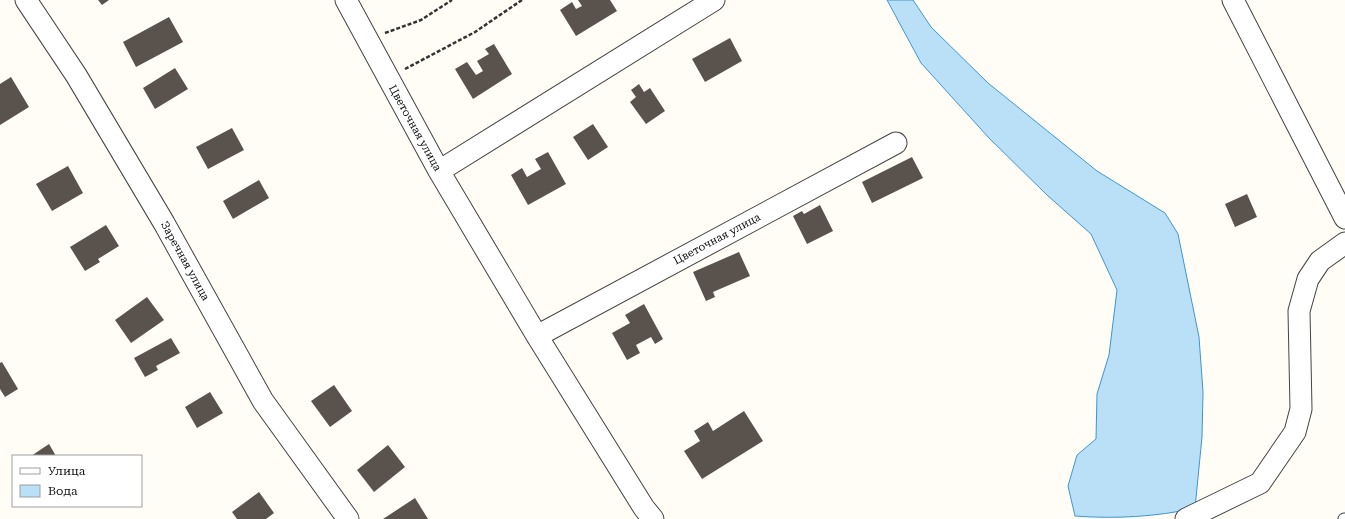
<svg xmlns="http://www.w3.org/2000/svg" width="1345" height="519" font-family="'Roboto Serif',serif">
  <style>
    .water { fill: #b9e0f7; stroke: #3f96cf }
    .building { fill: #5a524d }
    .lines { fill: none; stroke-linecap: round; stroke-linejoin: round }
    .lane-casing { stroke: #444; stroke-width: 13 }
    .street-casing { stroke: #444; stroke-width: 23 }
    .path { stroke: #333; stroke-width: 2.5; stroke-dasharray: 4 2; stroke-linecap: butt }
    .lane { stroke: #fff; stroke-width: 11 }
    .street { stroke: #fff; stroke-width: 21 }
    .labels { text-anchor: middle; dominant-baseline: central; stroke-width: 4; stroke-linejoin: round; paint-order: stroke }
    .street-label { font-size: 11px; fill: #111; stroke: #fff }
  </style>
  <rect width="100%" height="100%" fill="#fffdf5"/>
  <path class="water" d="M 887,0 L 913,0 L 931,27 L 988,83 L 1097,171 L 1165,213 L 1178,234 L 1199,337 L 1203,392 L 1202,437 L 1195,508 C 1157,517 1114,519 1075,516 L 1068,486 L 1077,455 L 1096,439 L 1097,394 L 1109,355 L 1117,290 L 1091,234 L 1047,195 L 989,138 L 921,63 Z"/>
  <path class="building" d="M 98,0 L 109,0 L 102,5 Z
    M 578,0 L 610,0 L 617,11 L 576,36 L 560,10 L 572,2 L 576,9 L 582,6 Z
    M 169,17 L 183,42 L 136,67 L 123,42 Z
    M 730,38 L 742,61 L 705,82 L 692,59 Z
    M 494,44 L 512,74 L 473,99 L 455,69 L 467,62 L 476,75 L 483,71 L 477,61 L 489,54 L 485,49 Z
    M 175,68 L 188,89 L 155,109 L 143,88 Z
    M 11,77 L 29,107 L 0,125 L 0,84 Z
    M 639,84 L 644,92 L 650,88 L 665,111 L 646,124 L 630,102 L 636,97 L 631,90 Z
    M 593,124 L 608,147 L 588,160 L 573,137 Z
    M 232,128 L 244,150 L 208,169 L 196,147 Z
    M 548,152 L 566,184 L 528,205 L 511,175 L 522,168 L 527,177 L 541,169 L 535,159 Z
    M 912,157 L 923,178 L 872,203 L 862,182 Z
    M 68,166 L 83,193 L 52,211 L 36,184 Z
    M 259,180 L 269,198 L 233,219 L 223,201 Z
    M 1247,194 L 1257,217 L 1235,227 L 1225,204 Z
    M 820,205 L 833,231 L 807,244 L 793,216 L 802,211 L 804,214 Z
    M 106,225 L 119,246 L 98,259 L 100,262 L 85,271 L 70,247 Z
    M 739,252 L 750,276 L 713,292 L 715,297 L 706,301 L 693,272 Z
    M 147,297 L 164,320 L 131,343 L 115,320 Z
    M 644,304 L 663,339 L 655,344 L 651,337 L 636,345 L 640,353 L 627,360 L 612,333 L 630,323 L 625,315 Z
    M 171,338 L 180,353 L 156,366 L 158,370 L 145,377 L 134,358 Z
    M 2,362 L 18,389 L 5,397 L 0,389 L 0,363 Z
    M 334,385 L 352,411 L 330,427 L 311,401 Z
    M 210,392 L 223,413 L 197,428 L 185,407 Z
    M 744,411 L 763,441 L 702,479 L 684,451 L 700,441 L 694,431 L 708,422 L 713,431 Z
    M 49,444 L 56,456 L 31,456 Z
    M 388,445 L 405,467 L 374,492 L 357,470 Z
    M 259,492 L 274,513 L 266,519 L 237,519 L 232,512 Z
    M 415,498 L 428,519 L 383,519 Z"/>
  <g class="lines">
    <defs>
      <path id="lane" d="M 1344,519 L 1345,519"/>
      <path id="street" d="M 26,0 L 76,75 L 164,223 L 263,401 L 348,519
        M 346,0 L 439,171 L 537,336 L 644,508 L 653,519
        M 1233,0 L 1345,218
        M 439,171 L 714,0
        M 537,336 L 896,143
        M 1186,519 L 1260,483 L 1295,432 L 1301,409 L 1299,311 L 1308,279 L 1320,261 L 1345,243"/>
    </defs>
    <use href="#lane" class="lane-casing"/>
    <use href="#street" class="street-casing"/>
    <path class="path" d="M 385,33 L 421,20 L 452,0
      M 405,69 L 475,32 L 522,0"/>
    <use href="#lane" class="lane"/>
    <use href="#street" class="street"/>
  </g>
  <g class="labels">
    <g class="street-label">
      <text transform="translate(415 128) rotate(61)">Цветочная улица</text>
      <text transform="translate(717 239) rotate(-28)">Цветочная улица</text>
      <text transform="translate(185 261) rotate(61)">Заречная улица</text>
    </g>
  </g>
  <rect x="12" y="455" width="130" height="52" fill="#ffffff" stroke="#a0a0a0"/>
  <rect x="20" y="468" width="20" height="6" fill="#ffffff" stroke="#a0a0a0"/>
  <text x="48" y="475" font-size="12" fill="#111111">Улица</text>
  <rect x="20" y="485" width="20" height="12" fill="#b9e0f7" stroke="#a0a0a0"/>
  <text x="48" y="495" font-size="12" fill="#111111">Вода</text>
</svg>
